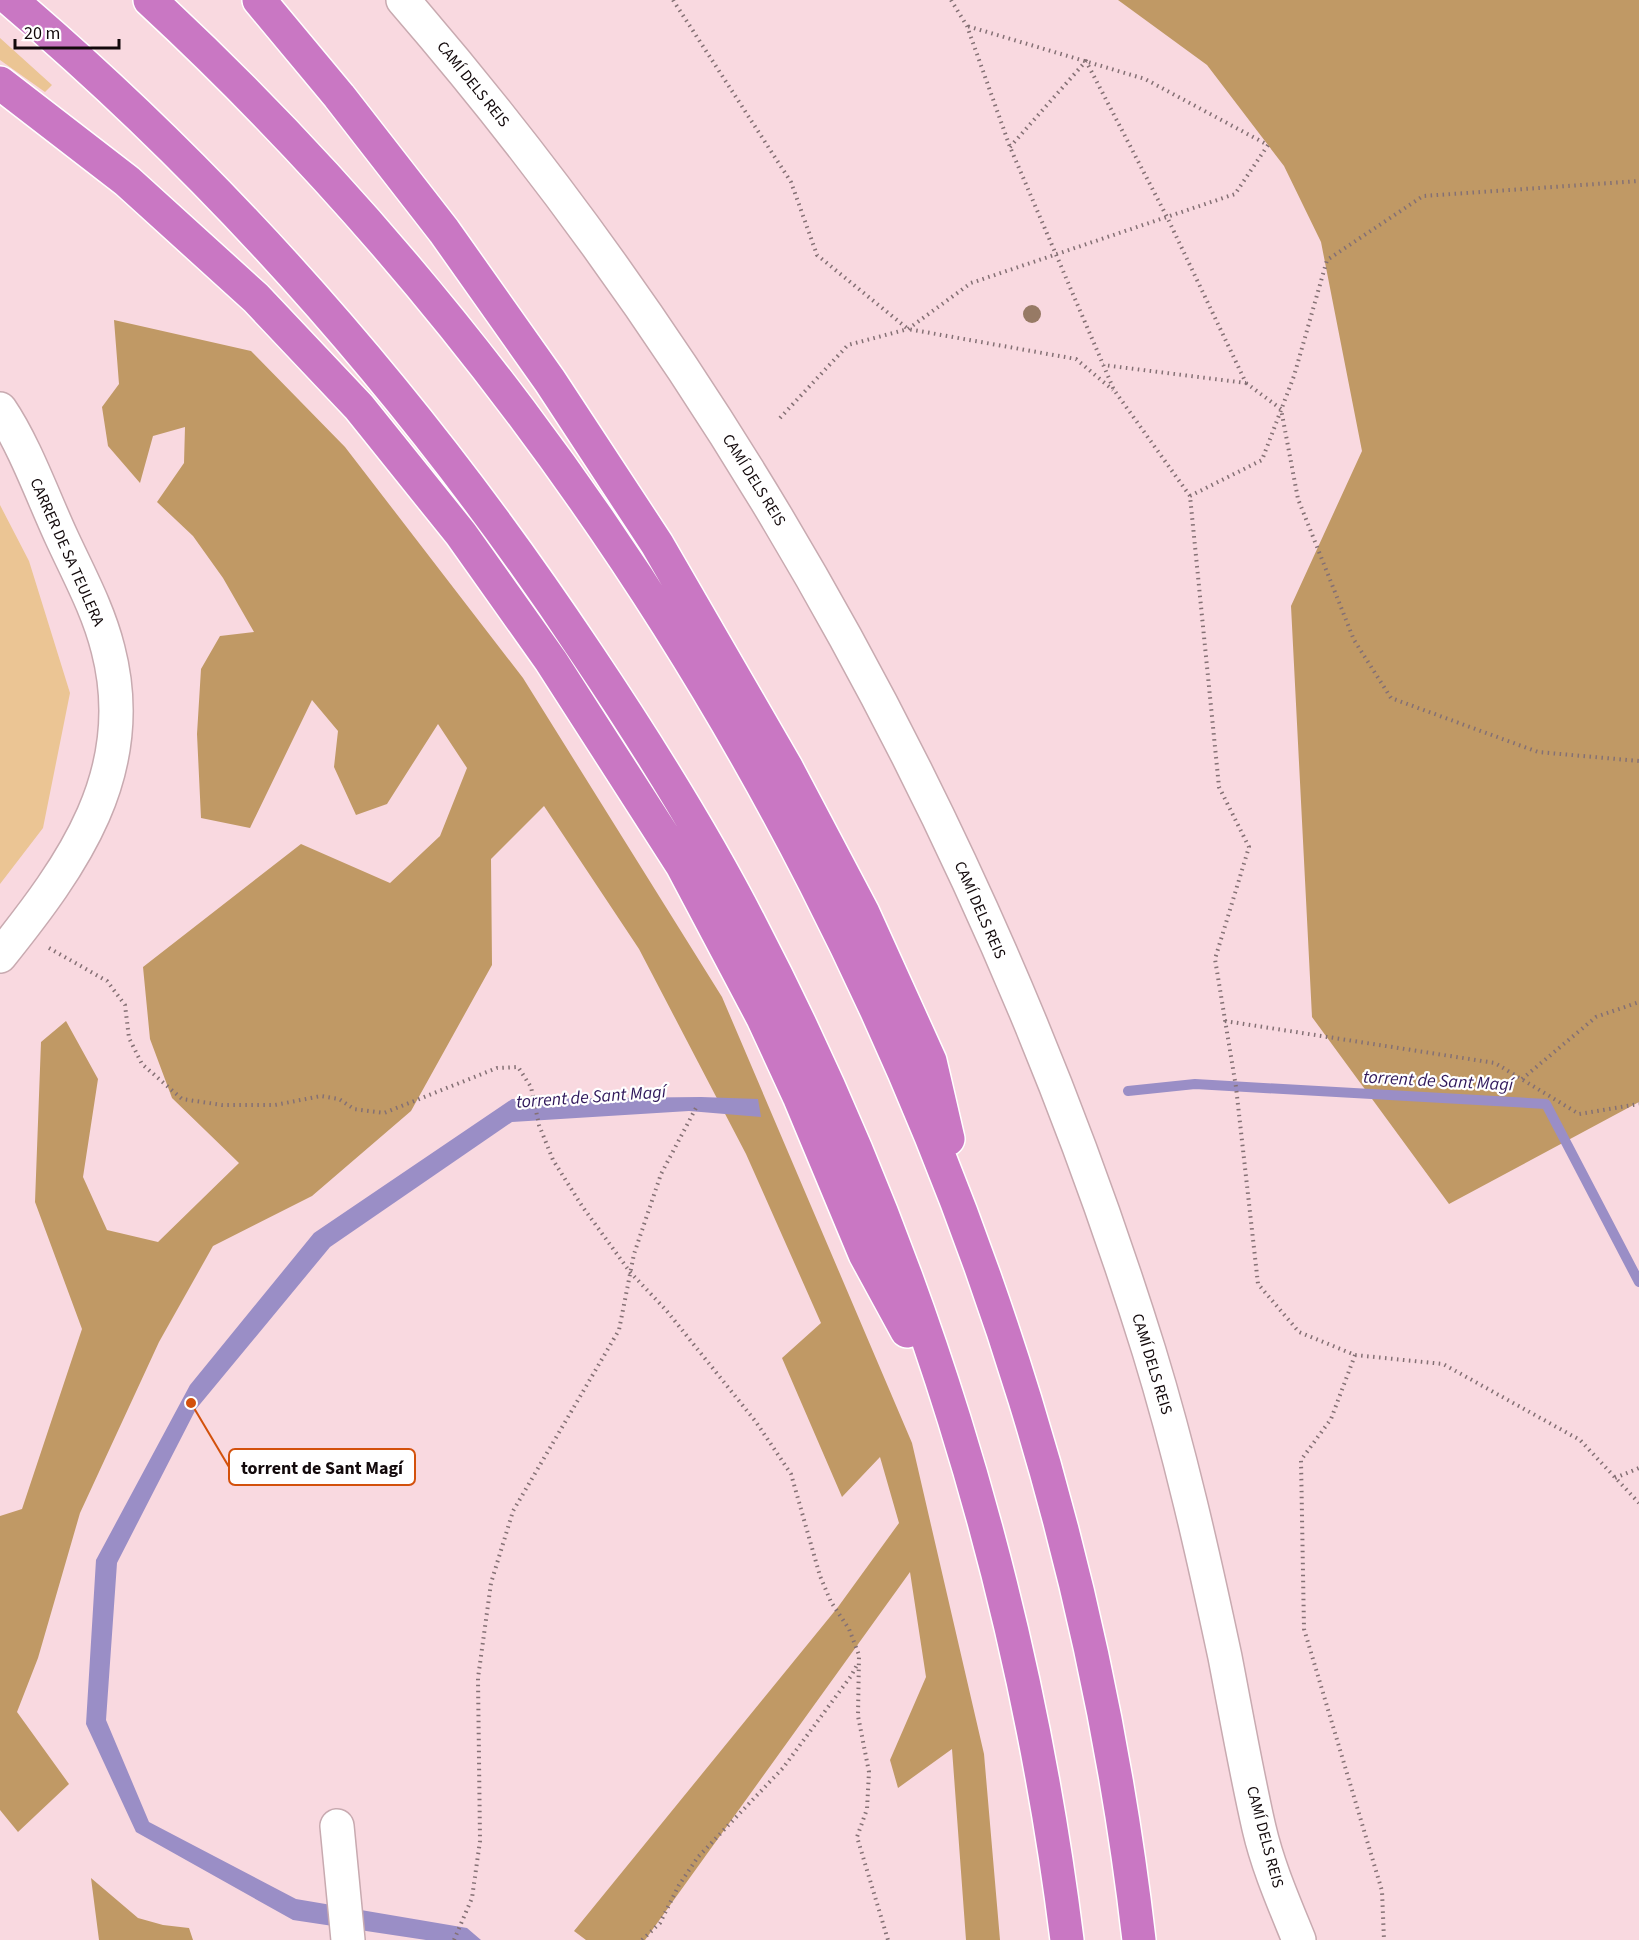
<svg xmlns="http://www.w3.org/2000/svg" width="1639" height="1940" font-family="'Source Sans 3',sans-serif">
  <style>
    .green { fill: #ebc594 }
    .forest { fill: #c09965 }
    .water { fill: #9a8ec6 }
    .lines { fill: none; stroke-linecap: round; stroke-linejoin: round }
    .stream { stroke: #9a8ec6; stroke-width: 10 }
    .minor-casing { stroke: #c8aab0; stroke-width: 36 }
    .highway-casing { stroke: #fff; stroke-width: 36 }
    .path { stroke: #847074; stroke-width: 4; stroke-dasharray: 1.5 4.5; stroke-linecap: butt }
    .minor { stroke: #fff; stroke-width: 33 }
    .highway { stroke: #c977c3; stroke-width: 33 }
    .tree { fill: #977a65 }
    .labels { text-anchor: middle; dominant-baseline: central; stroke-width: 4.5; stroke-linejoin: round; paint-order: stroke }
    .street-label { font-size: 16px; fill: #12090b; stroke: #fff }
    .water-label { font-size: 18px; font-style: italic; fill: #31195c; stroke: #fff }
    .leader { fill: none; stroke: #d3510c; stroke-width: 2 }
    .callout-dot { fill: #d3510c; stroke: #fff; stroke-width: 2 }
    .callout { fill: #fff; stroke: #d3510c; stroke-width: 2 }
    .callout-label { font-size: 18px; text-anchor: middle; font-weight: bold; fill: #12090b }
  </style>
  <rect width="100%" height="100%" fill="#f9d9e0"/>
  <path class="green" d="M 0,38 L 52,85 L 45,92 L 0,60 Z
    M 0,505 L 29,561 L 70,693 L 43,828 L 0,884 Z"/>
  <path class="forest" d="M 1118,0 L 1639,0 L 1639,1102 L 1449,1204 L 1312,1017 L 1291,606 L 1362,451 L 1321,242 L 1284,166 L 1207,65 Z
    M 114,320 L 251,351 L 345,447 L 523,678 L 722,997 L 912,1443 L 984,1754 L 1000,1940 L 966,1940 L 952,1749 L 898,1788 L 890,1760 L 926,1677 L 910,1572 L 645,1940 L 586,1940 L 574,1931 L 838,1607 L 899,1523 L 880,1457 L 842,1497 L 782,1358 L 821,1323 L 746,1154 L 639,949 L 544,806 L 491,859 L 492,965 L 411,1111 L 312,1196 L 213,1246 L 159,1342 L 80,1513 L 38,1658 L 17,1712 L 69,1784 L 18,1832 L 0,1810 L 0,1516 L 22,1509 L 82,1329 L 35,1202 L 41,1042 L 66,1021 L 98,1079 L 83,1177 L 107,1230 L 158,1242 L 239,1163 L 172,1098 L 150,1039 L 143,967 L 301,844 L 390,883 L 440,836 L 467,768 L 438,724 L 387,804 L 356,815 L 334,767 L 338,731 L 312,700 L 250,828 L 201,818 L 197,734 L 201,669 L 220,636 L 254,632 L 223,578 L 193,536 L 157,502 L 184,463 L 185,427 L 153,436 L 140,483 L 108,446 L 102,407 L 119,384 Z
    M 91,1878 L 138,1918 L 163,1925 L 189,1928 L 193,1940 L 99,1940 Z"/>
  <path class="water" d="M 701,1097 L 758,1099 L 761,1117 L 689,1111 L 512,1122 L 330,1247 L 196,1409 L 117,1563 L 106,1720 L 149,1822 L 296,1899 L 467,1928 L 481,1940 L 426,1940 L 293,1920 L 136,1832 L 86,1724 L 96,1560 L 190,1385 L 314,1233 L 512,1099 Z"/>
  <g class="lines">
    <path class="stream" d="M 1128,1091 L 1195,1084 L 1546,1104 L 1639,1282"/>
    <defs>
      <path id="minor" d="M 403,0 C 742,392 995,857 1149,1351 C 1180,1452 1203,1554 1225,1657 C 1236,1714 1246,1771 1259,1828 C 1268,1867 1284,1903 1299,1940
        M 0,409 C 24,444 43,497 61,536 C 78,573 98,609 108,649 C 140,772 73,865 0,956
        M 337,1826 L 348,1940"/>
      <path id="highway" d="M 11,0 C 234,190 425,410 587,654 C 646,742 703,832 751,926 C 915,1241 1023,1587 1067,1940
        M 150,0 C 689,499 1055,1210 1139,1940
        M 259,0 L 339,96 L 444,231 L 550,381 L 657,544 L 786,767 L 863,913 L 930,1061 L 948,1139
        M 0,83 L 127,181 L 256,298 L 359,407 L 461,534 L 551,661 L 682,865 L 763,1018 L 799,1096 L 865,1254 L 907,1331"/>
    </defs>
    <use href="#minor" class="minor-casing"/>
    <use href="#highway" class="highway-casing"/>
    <path class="path" d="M 673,0 L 791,182 L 817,255 L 908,329 L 1076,359 L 1113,390
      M 951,0 L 967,26 L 1010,147 L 1114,390 L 1190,496 L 1219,787 L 1249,847 L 1215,959 L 1236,1087 L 1258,1284 L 1299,1332 L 1355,1355 L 1443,1364 L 1580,1440 L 1639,1503
      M 1010,147 L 1086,61 L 1167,217 L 1246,383 L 1103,365
      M 1246,383 L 1281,409 L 1298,499 L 1354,640 L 1391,698 L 1538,752 L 1639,761
      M 780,418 L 848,345 L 908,329 L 971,283 L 1235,194 L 1268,145 L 1145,79 L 967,26
      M 1190,496 L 1262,460 L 1294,376 L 1327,260 L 1423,196 L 1639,181
      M 49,948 L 107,981 L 125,1005 L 129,1038 L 142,1064 L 182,1099 L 222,1105 L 275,1105 L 321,1096 L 339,1099 L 354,1109 L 384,1113 L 497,1068 L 518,1067 L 531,1087 L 539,1125 L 553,1160 L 582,1206 L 630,1272 L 666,1310 L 756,1422 L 791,1474 L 820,1576 L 831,1602 L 849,1629 L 859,1655 L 858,1716 L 869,1772 L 867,1809 L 857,1837 L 888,1940
      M 1225,1021 L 1495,1063 L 1579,1114 L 1639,1104
      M 1522,1079 L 1596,1017 L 1639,1002
      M 1355,1355 L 1331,1419 L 1301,1460 L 1304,1629 L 1382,1891 L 1384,1940
      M 1615,1478 L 1639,1468
      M 454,1940 L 472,1898 L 480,1841 L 478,1678 L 491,1583 L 513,1511 L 619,1330 L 634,1254 L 661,1174 L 697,1106
      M 642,1940 L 660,1923 L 679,1885 L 698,1857 L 783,1768 L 851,1676 L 858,1663"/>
    <use href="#minor" class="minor"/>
    <use href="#highway" class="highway"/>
  </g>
  <circle class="tree" cx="1032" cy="314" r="9"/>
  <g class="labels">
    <g class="street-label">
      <text transform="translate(473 84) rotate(51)">CAMÍ DELS REIS</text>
      <text transform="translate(754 480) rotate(58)">CAMÍ DELS REIS</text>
      <text transform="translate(67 552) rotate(66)">CARRER DE SA TEULERA</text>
      <text transform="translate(980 910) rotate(66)">CAMÍ DELS REIS</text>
      <text transform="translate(1152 1364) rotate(73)">CAMÍ DELS REIS</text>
      <text transform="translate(1265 1837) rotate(75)">CAMÍ DELS REIS</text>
    </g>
    <g class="water-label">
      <text transform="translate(1438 1081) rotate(3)">torrent de Sant Magí</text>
      <text transform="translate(591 1097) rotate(-4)">torrent de Sant Magí</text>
    </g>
  </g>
  <path class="leader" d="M191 1403L229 1467"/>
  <circle class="callout-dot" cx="191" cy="1403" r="6"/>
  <rect class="callout" x="229" y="1449" width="186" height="36" rx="6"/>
  <g class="callout-label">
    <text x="322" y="1474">torrent de Sant Magí</text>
  </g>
  <path d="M15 39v9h104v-9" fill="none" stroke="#12090b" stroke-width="3"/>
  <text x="24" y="39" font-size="18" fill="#12090b" stroke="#ffffff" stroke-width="4.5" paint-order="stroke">20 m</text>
</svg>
